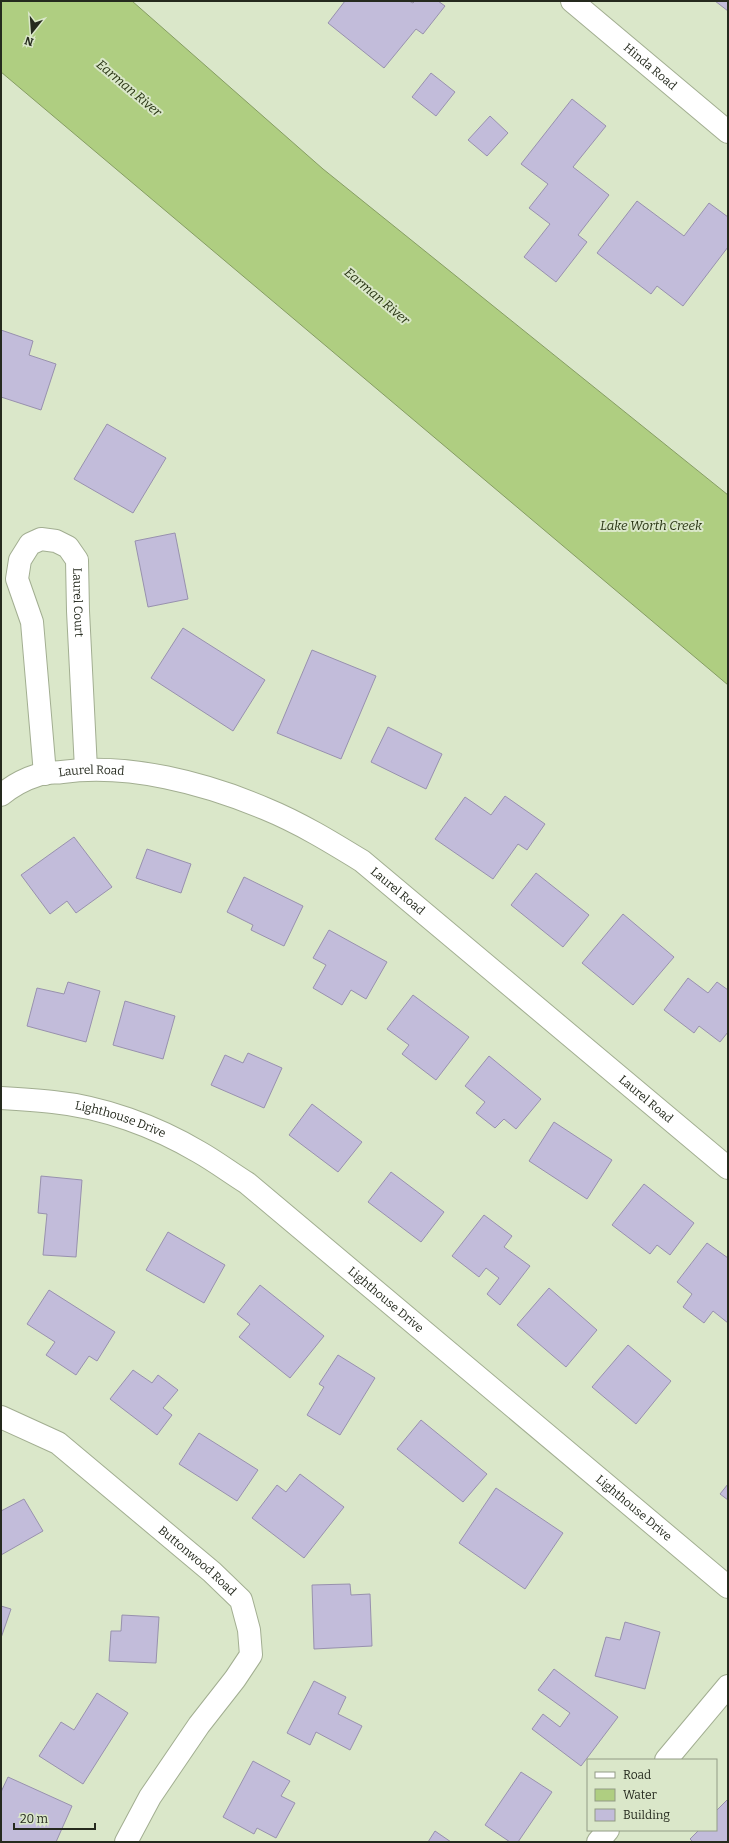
<svg xmlns="http://www.w3.org/2000/svg" width="729" height="1843" font-family="Bitter,serif">
  <style>
    .water { fill: #afce81; stroke: #869d63 }
    .building { fill: #c2bcda; stroke: #9891ae }
    .lines { fill: none; stroke-linecap: round; stroke-linejoin: round }
    .street-casing { stroke: #a2ae91; stroke-width: 24 }
    .secondary-casing { stroke: #a2ae91; stroke-width: 24 }
    .street { stroke: #fff; stroke-width: 22 }
    .secondary { stroke: #fff; stroke-width: 22 }
    .labels { text-anchor: middle; dominant-baseline: central; stroke-width: 4; stroke-linejoin: round; paint-order: stroke }
    .street-label { font-size: 12px; fill: #252a1e; stroke: #dae7c9 }
    .water-label { font-size: 13px; font-style: italic; fill: #283413; stroke: #dae7c9 }
  </style>
  <rect width="100%" height="100%" fill="#dae7c9"/>
  <path class="water" d="M 1,1 L 132,1 L 323,169 L 728,495 L 728,685 L 1,72 Z"/>
  <path class="building" d="M 345,1 L 409,1 L 413,3 L 415,1 L 438,1 L 445,6 L 423,34 L 416,29 L 384,68 L 328,23 Z
    M 715,1 L 728,1 L 728,11 Z
    M 431,73 L 455,92 L 436,116 L 412,97 Z
    M 572,99 L 606,126 L 573,167 L 609,195 L 578,235 L 587,242 L 556,282 L 524,257 L 550,224 L 529,208 L 548,184 L 521,164 Z
    M 490,116 L 508,133 L 487,156 L 468,140 Z
    M 637,201 L 684,236 L 709,203 L 728,217 L 728,247 L 683,306 L 657,286 L 651,294 L 597,253 Z
    M 1,330 L 33,341 L 29,355 L 56,364 L 41,410 L 1,397 Z
    M 107,424 L 166,458 L 133,513 L 74,479 Z
    M 175,533 L 188,599 L 148,607 L 135,541 Z
    M 183,628 L 265,680 L 233,731 L 151,678 Z
    M 312,650 L 376,676 L 341,759 L 277,733 Z
    M 388,727 L 442,754 L 426,789 L 371,762 Z
    M 505,796 L 545,824 L 527,850 L 518,844 L 493,879 L 435,839 L 465,797 L 491,815 Z
    M 74,837 L 112,887 L 76,913 L 67,901 L 50,914 L 21,875 Z
    M 147,849 L 191,864 L 181,893 L 136,878 Z
    M 536,873 L 589,915 L 563,947 L 511,905 Z
    M 244,877 L 303,906 L 284,946 L 251,930 L 253,925 L 227,912 Z
    M 623,914 L 674,957 L 633,1005 L 582,963 Z
    M 329,930 L 387,962 L 366,999 L 351,990 L 342,1005 L 313,988 L 326,965 L 313,958 Z
    M 688,978 L 708,993 L 717,982 L 728,990 L 728,1032 L 720,1042 L 699,1026 L 694,1033 L 664,1010 Z
    M 68,982 L 100,991 L 86,1042 L 27,1026 L 37,988 L 64,994 Z
    M 413,995 L 469,1037 L 436,1080 L 402,1054 L 409,1045 L 387,1029 Z
    M 125,1001 L 175,1016 L 163,1059 L 113,1045 Z
    M 248,1053 L 282,1068 L 264,1108 L 211,1085 L 225,1055 L 243,1063 Z
    M 489,1056 L 541,1099 L 516,1129 L 504,1119 L 495,1128 L 476,1113 L 485,1102 L 465,1086 Z
    M 312,1104 L 362,1142 L 338,1172 L 289,1135 Z
    M 554,1122 L 612,1160 L 587,1199 L 529,1161 Z
    M 391,1172 L 444,1212 L 421,1242 L 368,1202 Z
    M 41,1176 L 82,1180 L 76,1257 L 43,1255 L 47,1214 L 38,1213 Z
    M 644,1184 L 694,1223 L 670,1255 L 657,1245 L 650,1254 L 612,1225 Z
    M 484,1215 L 512,1236 L 504,1247 L 530,1266 L 500,1305 L 487,1294 L 499,1278 L 486,1268 L 479,1277 L 452,1256 Z
    M 168,1232 L 225,1265 L 204,1303 L 146,1270 Z
    M 707,1243 L 728,1258 L 728,1323 L 713,1311 L 704,1323 L 683,1307 L 692,1294 L 677,1282 Z
    M 260,1285 L 324,1336 L 290,1378 L 239,1337 L 250,1324 L 237,1314 Z
    M 549,1288 L 597,1330 L 566,1367 L 517,1325 Z
    M 49,1290 L 115,1332 L 97,1361 L 89,1356 L 76,1375 L 46,1355 L 55,1342 L 27,1324 Z
    M 628,1345 L 671,1381 L 636,1424 L 592,1387 Z
    M 338,1355 L 375,1378 L 340,1435 L 307,1415 L 324,1387 L 319,1384 Z
    M 133,1370 L 152,1383 L 158,1375 L 178,1390 L 163,1408 L 172,1415 L 157,1435 L 110,1399 Z
    M 421,1420 L 487,1474 L 463,1502 L 397,1449 Z
    M 199,1433 L 258,1470 L 237,1501 L 179,1464 Z
    M 300,1474 L 344,1507 L 304,1558 L 252,1518 L 277,1485 L 286,1492 Z
    M 728,1484 L 728,1500 L 720,1494 Z
    M 496,1488 L 563,1533 L 525,1589 L 459,1543 Z
    M 24,1499 L 43,1531 L 1,1555 L 1,1511 Z
    M 350,1584 L 351,1595 L 370,1594 L 372,1646 L 314,1649 L 312,1585 Z
    M 1,1606 L 11,1609 L 1,1638 Z
    M 122,1615 L 159,1617 L 156,1663 L 109,1661 L 111,1631 L 121,1631 Z
    M 625,1622 L 660,1632 L 645,1689 L 595,1676 L 606,1637 L 620,1640 Z
    M 554,1669 L 618,1717 L 581,1766 L 532,1729 L 543,1714 L 560,1727 L 570,1713 L 538,1690 Z
    M 314,1681 L 346,1697 L 338,1714 L 362,1726 L 350,1750 L 316,1732 L 310,1745 L 287,1733 Z
    M 97,1693 L 128,1713 L 83,1784 L 39,1756 L 61,1722 L 74,1730 Z
    M 253,1761 L 290,1781 L 281,1796 L 295,1803 L 276,1838 L 257,1828 L 254,1834 L 223,1817 Z
    M 521,1772 L 552,1792 L 518,1842 L 510,1842 L 485,1825 Z
    M 8,1777 L 72,1806 L 56,1842 L 1,1842 L 1,1792 Z
    M 728,1799 L 728,1842 L 693,1842 L 690,1839 L 699,1830 L 716,1830 L 716,1811 Z
    M 435,1831 L 451,1842 L 428,1842 Z"/>
  <g class="lines">
    <defs>
      <g id="street">
        <path id="s1" d="M 572,1 L 728,132"/>
        <path id="s2" d="M 45,774 L 32,622 L 17,579 L 20,560 L 30,544 L 41,539 L 56,541 L 68,547 L 77,560 L 78,611 L 86,769"/>
        <path id="s3" d="M 1,795 C 12,786 25,779 38,775 C 46,772 55,773 62,772 C 129,763 205,783 266,809 C 300,823 331,842 362,861 L 728,1168"/>
        <path id="s4" d="M 1,1417 L 58,1443 L 212,1572 L 241,1600 L 249,1630 L 251,1655 L 235,1679 L 199,1725 L 150,1797 L 126,1842"/>
        <path d="M 666,1760 L 728,1686"/>
        <path d="M 598,1842 L 608,1830"/>
      </g>
      <g id="secondary">
        <path id="s5" d="M 1,1098 C 18,1099 35,1100 53,1102 C 103,1107 155,1126 199,1152 C 215,1161 231,1173 247,1183 L 728,1587"/>
      </g>
    </defs>
    <use href="#street" class="street-casing"/>
    <use href="#secondary" class="secondary-casing"/>
    <use href="#street" class="street"/>
    <use href="#secondary" class="secondary"/>
  </g>
  <g class="labels">
    <g class="street-label">
      <text stroke="none"><textPath href="#s1" startOffset="102">Hinda Road</textPath></text>
      <text stroke="none"><textPath href="#s2" startOffset="335">Laurel Court</textPath></text>
      <text stroke="none"><textPath href="#s3" startOffset="96">Laurel Road</textPath></text>
      <text stroke="none"><textPath href="#s3" startOffset="432">Laurel Road</textPath></text>
      <text stroke="none"><textPath href="#s3" startOffset="756">Laurel Road</textPath></text>
      <text stroke="none"><textPath href="#s5" startOffset="122">Lighthouse Drive</textPath></text>
      <text stroke="none"><textPath href="#s5" startOffset="446">Lighthouse Drive</textPath></text>
      <text stroke="none"><textPath href="#s5" startOffset="770">Lighthouse Drive</textPath></text>
      <text stroke="none"><textPath href="#s4" startOffset="245">Buttonwood Road</textPath></text>
    </g>
    <g class="water-label">
      <text transform="translate(129 88) rotate(40)">Earman River</text>
      <text transform="translate(377 296) rotate(40)">Earman River</text>
      <text x="651" y="525">Lake Worth Creek</text>
    </g>
  </g>
  <rect width="729" height="1843" fill="none" stroke="#252a1e" stroke-width="4"/>
  <rect x="587" y="1759" width="130" height="72" fill="#dae7c9" stroke="#929b85"/>
  <rect x="595" y="1772" width="20" height="6" fill="#ffffff" stroke="#929b85"/>
  <text x="623" y="1779" font-size="12" fill="#252a1e">Road</text>
  <rect x="595" y="1789" width="20" height="12" fill="#afce81" stroke="#929b85"/>
  <text x="623" y="1799" font-size="12" fill="#252a1e">Water</text>
  <rect x="595" y="1809" width="20" height="12" fill="#c2bcda" stroke="#929b85"/>
  <text x="623" y="1819" font-size="12" fill="#252a1e">Building</text>
  <g transform="translate(32 32) rotate(197)" stroke="#dae7c9" stroke-width="3" paint-order="stroke">
  <path d="M0-3L7 15L0 10L-7 15Z" fill="#252a1e"/>
  <text y="-6" font-size="11" font-weight="bold" text-anchor="middle" fill="#252a1e">N</text>
  </g>
  <path d="M14 1823v6h81v-6" fill="none" stroke="#252a1e" stroke-width="2"/>
  <text x="20" y="1823" font-size="12" fill="#252a1e" stroke="#dae7c9" stroke-width="3" paint-order="stroke">20 m</text>
</svg>
